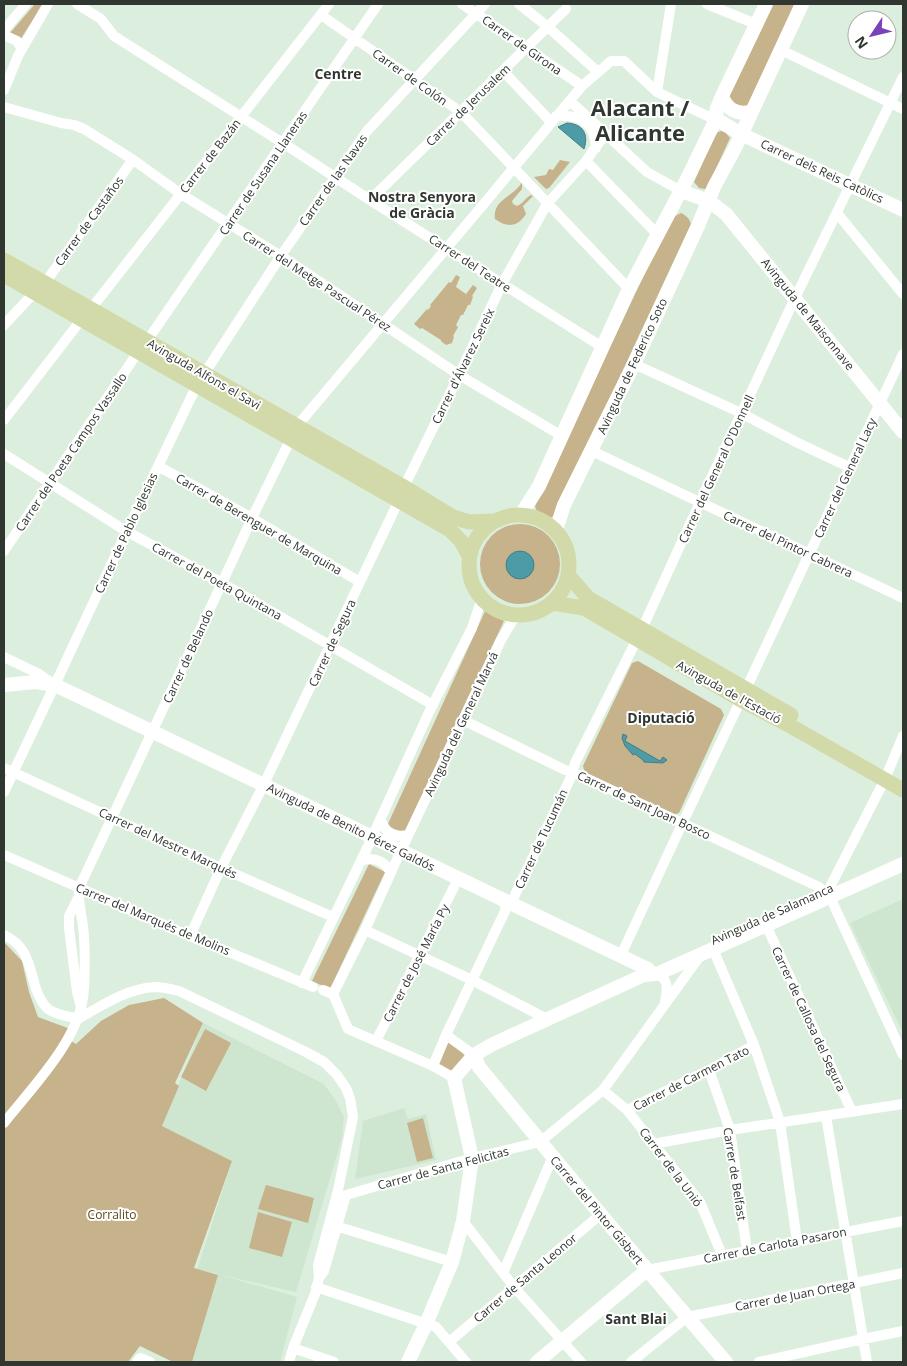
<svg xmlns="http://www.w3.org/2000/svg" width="907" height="1366" font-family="'Open Sans',sans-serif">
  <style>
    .built { fill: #cee6cf }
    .green { fill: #c6b38c }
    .water { fill: #4d9ba7; stroke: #447d84 }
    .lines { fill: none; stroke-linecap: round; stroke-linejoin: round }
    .street { stroke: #fff; stroke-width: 10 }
    .secondary { stroke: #fff; stroke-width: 14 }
    .primary { stroke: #d3daaa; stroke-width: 15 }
    .labels { text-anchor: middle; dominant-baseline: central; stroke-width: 4; stroke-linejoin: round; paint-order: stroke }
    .street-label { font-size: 12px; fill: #303731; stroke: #fff }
    .park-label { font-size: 12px; fill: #5a471c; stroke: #fff }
    .neighbourhood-label { font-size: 14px; font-weight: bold; fill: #303731; stroke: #fff }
    .town-label { font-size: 22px; font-weight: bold; fill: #303731; stroke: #fff }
  </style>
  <rect width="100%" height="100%" fill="#dceedd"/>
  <path class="built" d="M 903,899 L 903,1033 L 850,923 Z
    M 203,1023 L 324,1084 L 336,1101 L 344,1117 L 342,1138 L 296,1292 L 221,1275 L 297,1297 L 280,1362 L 192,1362 L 218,1274 L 197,1270 L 232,1161 L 162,1126 Z
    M 404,1108 L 408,1119 L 426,1114 L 436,1160 L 355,1179 L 363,1121 Z"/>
  <path class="green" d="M 35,4 L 43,4 L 20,40 L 10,33 Z
    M 772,4 L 797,4 L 748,108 L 743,111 L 727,98 Z
    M 721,131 L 725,132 L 730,138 L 708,186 L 705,189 L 699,188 L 694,182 L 716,133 Z
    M 560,160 L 570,162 L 549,188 L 546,189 L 534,177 L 546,175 L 549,169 L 553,170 Z
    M 522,182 L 522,189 L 512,201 L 513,204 L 517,206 C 523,204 525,198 531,195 L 533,196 L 523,206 L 526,214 C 518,227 507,228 495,219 C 492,199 514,197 522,182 Z
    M 681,213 C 687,216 689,218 691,224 L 555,516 C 546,520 537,515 535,506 L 671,218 Z
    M 456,275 L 460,277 L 456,287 L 466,294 L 473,285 L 477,288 L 472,296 L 473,297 L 470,305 L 468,305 L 463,315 L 461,315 L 456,325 L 458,327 L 453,336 L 454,337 L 452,343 L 446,345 L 441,341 L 441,340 L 422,328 L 420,329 L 414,324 L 427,309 L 428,310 L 431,306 L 430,305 L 449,282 L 451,283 Z
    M480 564a40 40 0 1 1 80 0a40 40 0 1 1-80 0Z
    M 486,609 L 504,621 L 404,833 L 387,826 Z
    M 638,661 L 721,709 L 724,715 L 679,813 L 673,815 L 585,773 L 583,766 L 632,663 Z
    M 369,864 L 385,872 L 330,989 L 312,981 Z
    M 4,942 L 22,961 L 29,992 L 38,1017 L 73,1030 L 68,1039 L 76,1044 L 101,1021 L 129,1005 L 164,998 L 203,1023 L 175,1083 L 179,1086 L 162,1126 L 232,1161 L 194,1268 L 218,1275 L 192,1362 L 173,1362 L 140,1346 L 128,1362 L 4,1362 Z
    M 205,1029 L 231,1043 L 206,1091 L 181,1077 Z
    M 446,1040 L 456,1046 L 465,1056 L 452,1071 L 436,1064 Z
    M 423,1118 L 433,1158 L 417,1162 L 407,1123 Z
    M 266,1185 L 314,1198 L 308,1223 L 258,1209 Z
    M 258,1212 L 292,1222 L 282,1257 L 249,1248 Z"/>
  <path class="water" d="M 567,123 C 583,124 589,134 584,149 L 558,127 Z
    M506 565a14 14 0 1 1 28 0a14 14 0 1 1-28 0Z
    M 623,734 L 627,736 L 625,741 L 660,761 L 663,757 L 667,760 L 663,763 L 644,762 L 643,760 L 635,754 L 633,755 L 625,746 L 622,738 Z"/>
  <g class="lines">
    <path class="street" d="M 77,4 L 101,19 L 114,36 L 289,147 L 370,200 L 602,347
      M 462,4 L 582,86
      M 519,4 L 548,27 L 598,72
      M 707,4 L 756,24
      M 321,15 L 461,112 L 629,289
      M 4,30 L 26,4
      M 4,35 L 17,41 L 22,49
      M 781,50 L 903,109
      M 503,71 L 551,122
      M 4,90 L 18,56 L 48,4
      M 657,92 L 671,4
      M 570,101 L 647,172 L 681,191
      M 4,107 L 61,123 L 74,125 L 84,129 L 132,159 L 181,194 L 284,258 L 383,324 L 459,375 L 562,436
      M 556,116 C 580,114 595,123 596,148
      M 586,161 L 657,234
      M 370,200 L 566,9
      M 837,213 L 903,294
      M 91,309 L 329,4
      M 4,325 L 34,293 L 45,283 L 129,165 L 132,159
      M 147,341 L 378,4
      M 634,364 L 741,413 L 798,443 L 849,467
      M 4,420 L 81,320
      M 592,451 L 693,499 L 903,598
      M 4,454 L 126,531 L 222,583 L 433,705
      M 158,466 L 252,518 L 360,582
      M 399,488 L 404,487 L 459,375 L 502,284 L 524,245 L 547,204 L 586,161 L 605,134
      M 4,551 L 138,352
      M 4,657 L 39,674 L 52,683
      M 463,720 L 565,770 L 573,772 L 819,887 L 823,891
      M 903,736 L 885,779 L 829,889 L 830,897 L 903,1055
      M 4,768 L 221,868 L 333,917
      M 264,784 L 399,500
      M 4,792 L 51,693 L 125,535 L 197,385 L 280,257 L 367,131 L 485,4
      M 380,819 C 386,833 393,838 408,835
      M 4,855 L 190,936 L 313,987
      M 361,861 C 373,856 384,861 391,872
      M 78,898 L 69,916 L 69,928 L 77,992 L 80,1004
      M 511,903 L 571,777 L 575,763 L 642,629 L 700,502 L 795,298 L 903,77
      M 766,925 L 852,1112
      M 365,930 L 472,980 L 547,1019
      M 4,935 C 28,946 29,966 36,989 C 39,997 42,1004 48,1009 C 56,1015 68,1016 78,1019
      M 190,936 L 221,868 L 260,792
      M 713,949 L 754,1045 L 780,1122 L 797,1241
      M 621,955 L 683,822 L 746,689 L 903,354
      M 653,971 C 669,979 668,986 665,1002
      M 302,983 L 369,844 L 430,710 L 472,628 L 482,598
      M 323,990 L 333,994
      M 333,994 L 365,930 L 398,857 L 501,640 L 516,615
      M 333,994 L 348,1029 L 433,1066 L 454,1078
      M 78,1019 C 101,1006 128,988 155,987 C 163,987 171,989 179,991 L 304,1051 L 324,1062 L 337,1075 L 346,1088 L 350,1098 L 353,1117 L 338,1190 L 318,1265 L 319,1278 L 315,1294 L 293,1348 L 289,1362
      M 446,1035 L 474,1055
      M 376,1041 L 455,885
      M 433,1066 L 446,1035 L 506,909 L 502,899
      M 709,1070 L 730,1130 L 747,1251
      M 603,1090 L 627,1110 L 700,1202 L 722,1255
      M 627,1110 L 709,1070 L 754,1045
      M 826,1116 L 867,1362
      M 4,1123 C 33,1086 83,1037 84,987 C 85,968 85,944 83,926 C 81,912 78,901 79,888 L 222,583 L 252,518 L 297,426 L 477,212 L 582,86 L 611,61 L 624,61 L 657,92 L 705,115 L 716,119
      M 653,1144 L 730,1130 L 903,1104
      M 463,1221 L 514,1287 L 581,1362
      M 336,1226 L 452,1262
      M 647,1270 L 903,1221
      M 503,1273 L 553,1156
      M 319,1278 L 324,1271 L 346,1195 L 472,1158 L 540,1142 L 603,1090 L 700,956
      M 316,1287 L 436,1327 L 466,1362
      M 449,1342 L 601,1214
      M 293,1348 L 334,1362
      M 137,1362 L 140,1358 L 150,1362
      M 631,1362 L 687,1317 L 903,1273
      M 759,1362 L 863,1339 L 903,1331"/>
    <path class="secondary" d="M 722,96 C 727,110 739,116 752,111
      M 716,119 L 741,134 L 903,210
      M 681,191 L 709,201 L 726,214 L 903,432
      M 522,513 L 539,486 L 629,289 L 688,177 L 716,119 L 717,108 L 722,96 L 766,4
      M 556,530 L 564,505 L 634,364 L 698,226 L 714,187 L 736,146 L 802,4
      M 4,685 L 36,682 L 55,685 L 648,969
      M 474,1055 L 479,1067 C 560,1166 642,1265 726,1362
      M 408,1362 L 426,1324 L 452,1262 L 463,1221 L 472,1158 L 454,1078 L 474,1055 L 493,1044 L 644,975 L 657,974 L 903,864
      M 537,1362 L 647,1270"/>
    <path class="primary" d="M 4,260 L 91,309 L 404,487 L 453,517 L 469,522 L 492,521
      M 4,275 L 450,530 L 461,541 L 469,556
      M469 565a50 50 0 1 1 100 0a50 50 0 1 1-100 0Z
      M 569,576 L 588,598 L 791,715
      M 552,603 L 584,608 L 741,700 L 787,724 L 903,790"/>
  </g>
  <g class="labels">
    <g class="street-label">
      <text transform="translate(522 45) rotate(35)">Carrer de Girona</text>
      <text transform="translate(410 77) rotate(35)">Carrer de Colón</text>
      <text transform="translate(468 105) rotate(-44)">Carrer de Jerusalem</text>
      <text transform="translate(210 156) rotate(-52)">Carrer de Bazán</text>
      <text transform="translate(822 171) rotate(25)">Carrer dels Reis Catòlics</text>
      <text transform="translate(263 173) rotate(-56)">Carrer de Susana Llaneras</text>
      <text transform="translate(333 180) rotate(-55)">Carrer de las Navas</text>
      <text transform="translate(89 221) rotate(-54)">Carrer de Castaños</text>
      <text transform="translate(470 263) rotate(33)">Carrer del Teatre</text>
      <text transform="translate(317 281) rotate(33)">Carrer del Metge Pascual Pérez</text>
      <text transform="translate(808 314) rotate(51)">Avinguda de Maisonnave</text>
      <text transform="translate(463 366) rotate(-64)">Carrer d'Álvarez Sereix</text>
      <text transform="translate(632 366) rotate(-65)">Avinguda de Federico Soto</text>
      <text transform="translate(204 374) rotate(30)">Avinguda Alfons el Savi</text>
      <text transform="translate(71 452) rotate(-56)">Carrer del Poeta Campos Vassallo</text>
      <text transform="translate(716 469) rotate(-65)">Carrer del General O'Donnell</text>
      <text transform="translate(845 478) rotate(-65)">Carrer del General Lacy</text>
      <text transform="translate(259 524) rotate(30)">Carrer de Berenguer de Marquina</text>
      <text transform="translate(126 533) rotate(-65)">Carrer de Pablo Iglesias</text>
      <text transform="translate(788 544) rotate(25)">Carrer del Pintor Cabrera</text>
      <text transform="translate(217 581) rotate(29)">Carrer del Poeta Quintana</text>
      <text transform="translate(332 643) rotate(-65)">Carrer de Segura</text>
      <text transform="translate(188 656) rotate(-65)">Carrer de Belando</text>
      <text transform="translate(729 692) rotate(29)">Avinguda de l'Estació</text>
      <text transform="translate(461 724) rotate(-65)">Avinguda del General Marvá</text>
      <text transform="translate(644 805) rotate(25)">Carrer de Sant Joan Bosco</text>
      <text transform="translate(351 827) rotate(26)">Avinguda de Benito Pérez Galdós</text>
      <text transform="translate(541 839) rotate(-65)">Carrer de Tucumán</text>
      <text transform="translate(168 843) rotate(25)">Carrer del Mestre Marqués</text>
      <text transform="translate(772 914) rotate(-24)">Avinguda de Salamanca</text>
      <text transform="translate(153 919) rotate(23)">Carrer del Marqués de Molins</text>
      <text transform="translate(416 963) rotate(-63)">Carrer de José María Py</text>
      <text transform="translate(809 1019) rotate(65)">Carrer de Callosa del Segura</text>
      <text transform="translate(691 1078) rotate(-27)">Carrer de Carmen Tato</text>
      <text transform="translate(671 1167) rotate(53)">Carrer de la Unió</text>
      <text transform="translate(443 1168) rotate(-15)">Carrer de Santa Felicitas</text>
      <text transform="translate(735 1174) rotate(81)">Carrer de Belfast</text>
      <text transform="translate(597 1210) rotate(50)">Carrer del Pintor Gisbert</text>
      <text transform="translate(775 1245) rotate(-11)">Carrer de Carlota Pasaron</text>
      <text transform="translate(525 1278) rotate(-40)">Carrer de Santa Leonor</text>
      <text transform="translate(795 1295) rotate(-11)">Carrer de Juan Ortega</text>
    </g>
    <g class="park-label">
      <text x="112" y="1214">Corralito</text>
    </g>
    <g class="neighbourhood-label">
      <text x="338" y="73">Centre</text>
      <text x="422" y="196">Nostra Senyora<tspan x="422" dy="16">de Gràcia</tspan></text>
      <text x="661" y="717">Diputació</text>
      <text x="636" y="1318">Sant Blai</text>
    </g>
    <g class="town-label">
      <text x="640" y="107">Alacant /<tspan x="640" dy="25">Alicante</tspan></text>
    </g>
  </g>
  <rect width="907" height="1366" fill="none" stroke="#303731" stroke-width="10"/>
  <g transform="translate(872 35) rotate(235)"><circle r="24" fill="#ffffff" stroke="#acafad"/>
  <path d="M0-4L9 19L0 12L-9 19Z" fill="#7942b9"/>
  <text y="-8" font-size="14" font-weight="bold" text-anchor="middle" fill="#303731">N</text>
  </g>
</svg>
